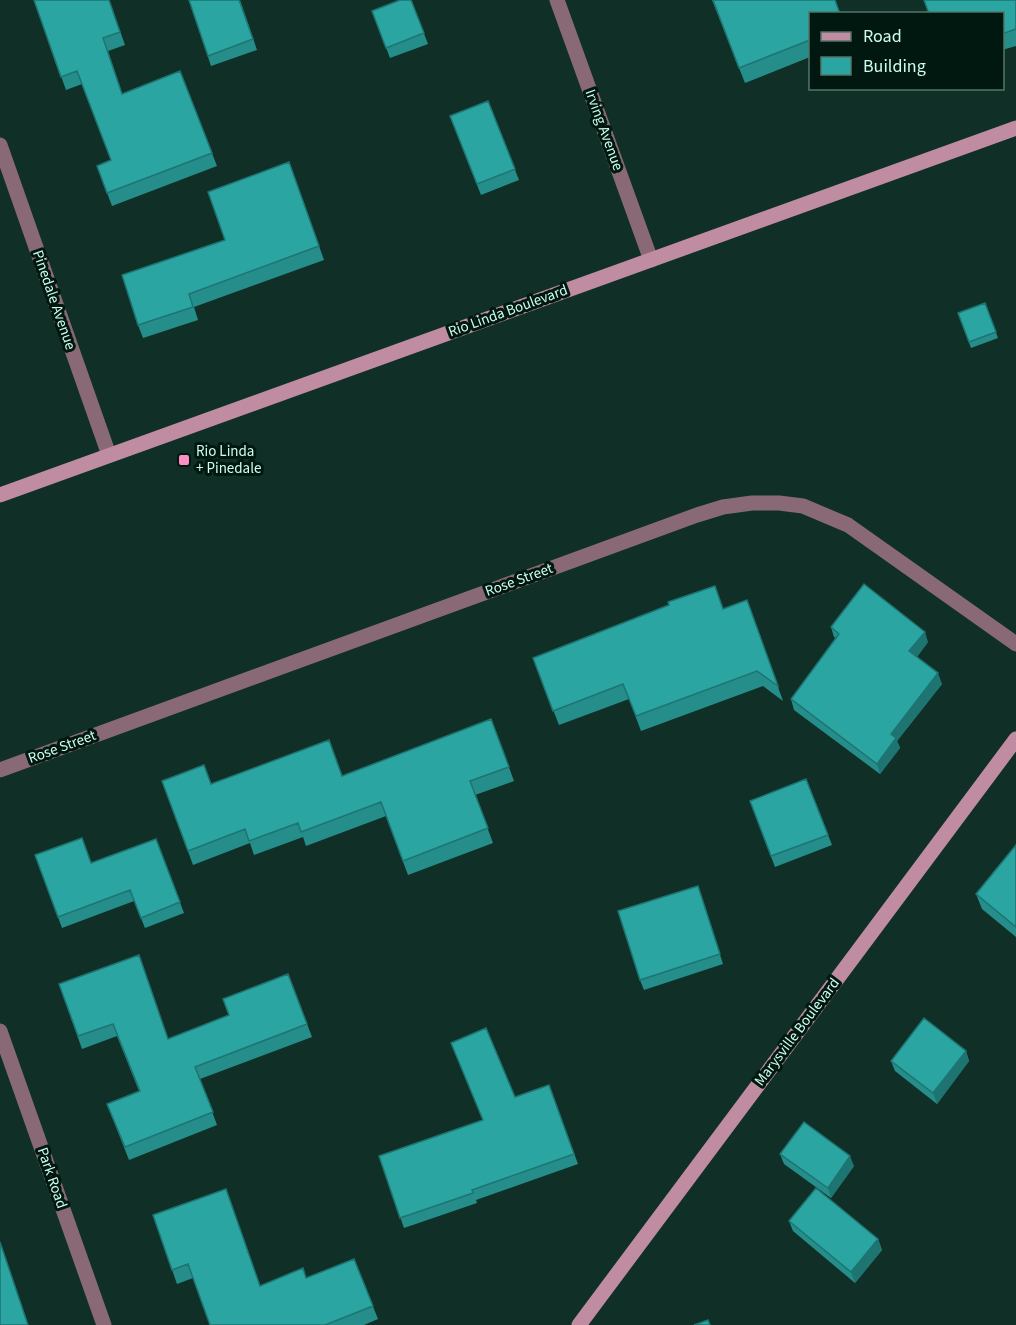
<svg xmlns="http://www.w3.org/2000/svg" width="1016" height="1325" font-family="'Source Sans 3',sans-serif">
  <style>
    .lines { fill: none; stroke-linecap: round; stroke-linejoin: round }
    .street { stroke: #8a6976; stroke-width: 15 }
    .secondary { stroke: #c08ca2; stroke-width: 15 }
    .wall { fill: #258e8b }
    .shaded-wall { fill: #1e7471 }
    .building { fill: #2ba5a2; stroke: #1e7471; stroke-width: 1.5 }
    .poi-dot { fill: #fc8fc1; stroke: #001810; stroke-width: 2 }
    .labels { text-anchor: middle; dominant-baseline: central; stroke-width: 6; stroke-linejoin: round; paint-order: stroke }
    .street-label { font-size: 15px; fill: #cffded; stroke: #001810 }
    .poi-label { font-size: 15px; fill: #cffded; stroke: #001810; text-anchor: start }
  </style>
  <rect width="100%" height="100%" fill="#103027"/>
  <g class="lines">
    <path class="street" d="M 557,0 L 651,260
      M 0,145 L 109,455
      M 0,770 L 697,515 L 723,507 L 752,503 L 779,503 L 803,506 L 848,525 L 1016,644
      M 0,1031 L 104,1325"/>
    <path class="secondary" d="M 0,495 L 1016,128
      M 579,1325 L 1016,739"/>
  </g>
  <path class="wall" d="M 34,0 L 109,0 L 125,45 L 108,51 L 122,94 L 180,71 L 217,166 L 112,206 L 97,166 L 111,160 L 82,84 L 66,90 Z
    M 189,0 L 240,0 L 257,50 L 211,66 Z
    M 411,0 L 428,44 L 390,58 L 372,11 Z
    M 712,0 L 810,14 L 810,57 L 745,83 Z
    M 1016,0 L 1016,46 L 1002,50 L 1002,14 Z
    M 488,101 L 519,180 L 481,195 L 450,116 Z
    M 289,162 L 324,260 L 194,307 L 198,320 L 143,338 L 138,325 L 225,240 Z
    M 985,303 L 998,338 L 971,348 L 958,313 Z
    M 747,600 L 783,701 L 763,686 L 641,731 L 629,699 L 559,725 L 533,658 L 723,609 Z
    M 831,627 L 928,642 L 917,657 L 942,684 L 897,741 L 900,748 L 880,774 L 794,710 L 791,699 L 836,638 L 834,637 Z
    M 491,719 L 514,781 L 475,795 L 493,843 L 408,875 L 386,816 L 306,846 L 303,837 L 254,855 L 250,843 L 193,865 L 162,781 L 211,784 L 342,776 Z
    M 806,779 L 832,845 L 775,867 L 750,801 Z
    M 156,839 L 184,913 L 145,928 L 134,901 L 62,928 L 35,855 L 91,863 Z
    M 1016,845 L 1016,937 L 982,909 L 976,894 Z
    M 698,886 L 723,964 L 644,990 L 640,980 Z
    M 288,974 L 312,1037 L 200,1079 L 217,1125 L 129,1160 L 107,1104 L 139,1091 L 117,1036 L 82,1049 L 59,984 L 168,1039 L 229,1015 Z
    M 966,1051 L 969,1061 L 937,1104 L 895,1071 L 891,1061 Z
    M 549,1085 L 578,1164 L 476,1200 L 477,1203 L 404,1228 L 379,1156 L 482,1120 L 515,1097 Z
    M 780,1154 L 854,1166 L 831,1198 L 784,1164 Z
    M 153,1215 L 260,1286 L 306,1278 L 354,1259 L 378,1319 L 364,1325 L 210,1325 L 193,1278 L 177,1284 Z
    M 789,1221 L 878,1239 L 882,1250 L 855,1283 L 793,1231 Z"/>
  <path class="shaded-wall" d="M 925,632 L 928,642 L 913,662 L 909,651 Z
    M 938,673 L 942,684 L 897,741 L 900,748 L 880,774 L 877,764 L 891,734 Z
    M 966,1051 L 969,1061 L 937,1104 L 933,1093 Z
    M 850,1156 L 854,1166 L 831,1198 L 828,1188 Z
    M 878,1239 L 882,1250 L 855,1283 L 851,1272 Z"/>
  <path class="building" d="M 34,0 L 109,0 L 120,32 L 103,38 L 122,94 L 180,71 L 212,153 L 107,193 L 97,166 L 111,160 L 77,71 L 61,77 Z
    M 189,0 L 239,0 L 253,39 L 208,56 Z
    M 400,0 L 411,0 L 424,33 L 386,48 L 372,11 Z
    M 713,0 L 835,0 L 840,14 L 810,14 L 810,40 L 739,68 Z
    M 924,0 L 1016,0 L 1016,29 L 1002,34 L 1002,14 L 929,14 Z
    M 488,101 L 515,169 L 477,184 L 450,116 Z
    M 289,162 L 319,246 L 189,294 L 193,307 L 138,325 L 122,275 L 225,240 L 208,192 Z
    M 985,303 L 996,332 L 969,342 L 958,313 Z
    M 864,584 L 925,632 L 909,651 L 938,673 L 891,734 L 896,738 L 877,764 L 791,699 L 839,634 L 831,627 Z
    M 715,586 L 723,609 L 747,600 L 778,686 L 757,671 L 636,716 L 623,684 L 553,711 L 533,658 L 669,605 L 668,602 Z
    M 491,719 L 509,767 L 470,781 L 488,828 L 403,861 L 381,802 L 301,832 L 298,823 L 249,841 L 245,829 L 188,851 L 162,781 L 204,765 L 211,784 L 329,740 L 342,776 Z
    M 806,779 L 828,835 L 771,856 L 750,801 Z
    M 82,838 L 91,863 L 156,839 L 180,902 L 141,918 L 130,890 L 58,917 L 35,855 Z
    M 1016,845 L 1016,927 L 976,894 Z
    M 698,886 L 720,954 L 640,980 L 618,911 Z
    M 139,955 L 168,1039 L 229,1015 L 223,999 L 288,974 L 307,1024 L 195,1067 L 213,1112 L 125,1147 L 107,1104 L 140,1091 L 113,1024 L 78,1036 L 59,984 Z
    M 924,1018 L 966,1051 L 933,1093 L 891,1061 Z
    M 486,1028 L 515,1097 L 549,1085 L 574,1154 L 472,1190 L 473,1193 L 400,1218 L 379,1156 L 483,1120 L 451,1043 Z
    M 804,1122 L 850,1156 L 828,1188 L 780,1154 Z
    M 816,1188 L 878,1239 L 851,1272 L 789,1221 Z
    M 226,1189 L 260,1286 L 303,1268 L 306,1278 L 354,1259 L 373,1306 L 325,1325 L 210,1325 L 188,1264 L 172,1270 L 153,1215 Z
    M 0,1242 L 28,1325 L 0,1325 Z
    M 708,1320 L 710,1325 L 694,1325 Z"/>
  <rect class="poi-dot" x="178" y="454" width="12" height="12" rx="3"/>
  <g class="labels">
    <g class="street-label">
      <text transform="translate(604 130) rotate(70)">Irving Avenue</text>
      <text transform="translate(54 300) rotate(71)">Pinedale Avenue</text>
      <text transform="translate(508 311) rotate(-20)">Rio Linda Boulevard</text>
      <text transform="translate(519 580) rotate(-20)">Rose Street</text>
      <text transform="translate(62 747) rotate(-20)">Rose Street</text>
      <text transform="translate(797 1032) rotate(-53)">Marysville Boulevard</text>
      <text transform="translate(52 1178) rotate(71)">Park Road</text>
    </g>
    <g class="poi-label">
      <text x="196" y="451">Rio Linda<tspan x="196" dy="17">+ Pinedale</tspan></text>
    </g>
  </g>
  <rect x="809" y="12" width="195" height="78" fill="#001810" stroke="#537468" stroke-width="1.5"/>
  <rect x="821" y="32" width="30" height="9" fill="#c08ca2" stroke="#537468" stroke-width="1.5"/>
  <text x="863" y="42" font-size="18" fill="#cffded">Road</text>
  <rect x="821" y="57" width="30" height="18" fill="#2ba5a2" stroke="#537468" stroke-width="1.5"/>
  <text x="863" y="72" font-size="18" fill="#cffded">Building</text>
</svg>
